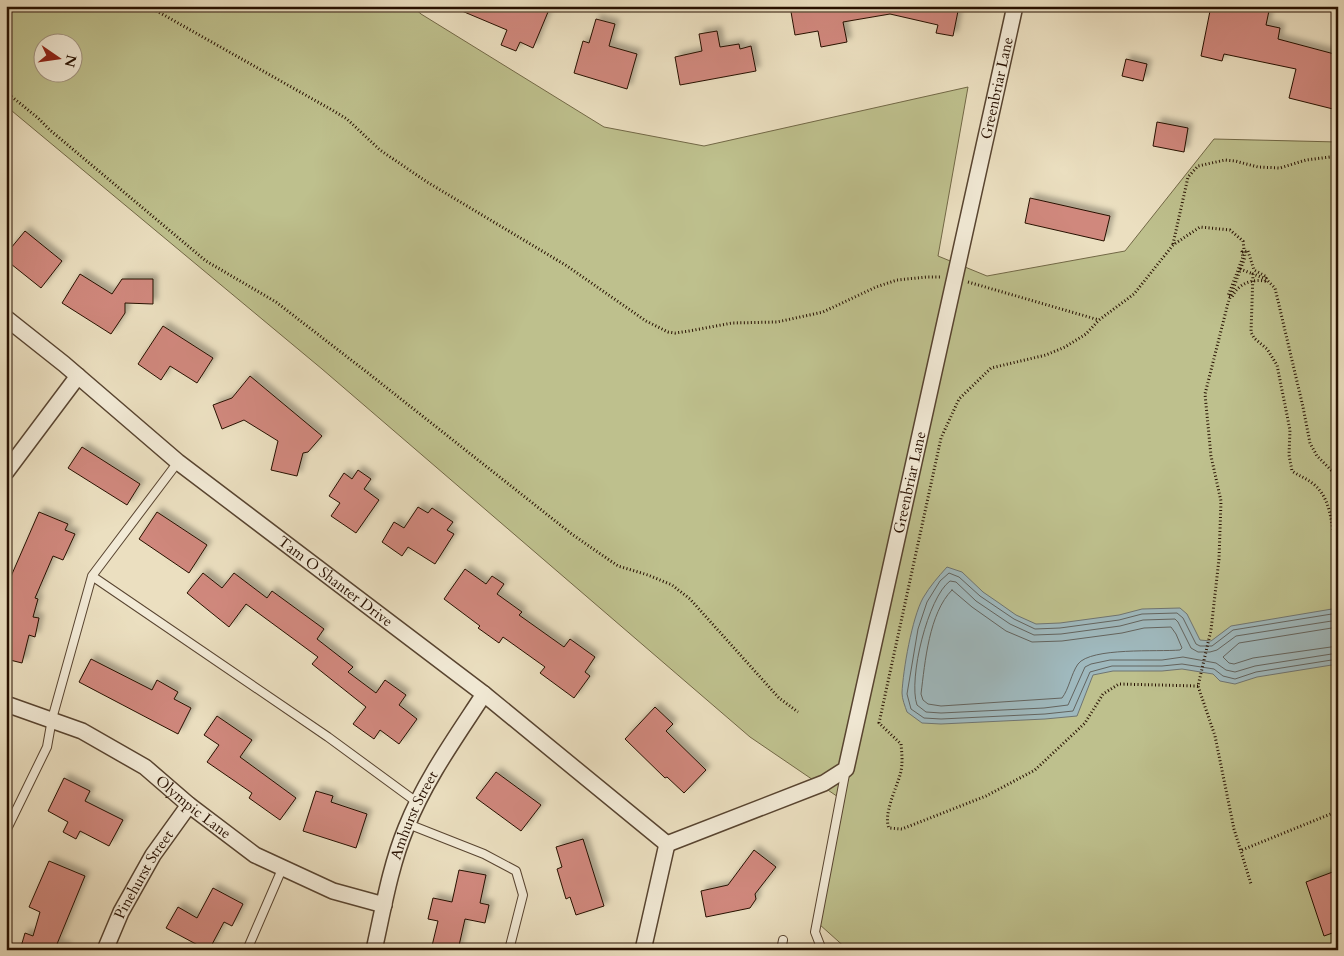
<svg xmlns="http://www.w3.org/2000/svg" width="1344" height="956" font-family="Cardo,serif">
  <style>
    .green { fill: #bec08d; stroke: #726846; fill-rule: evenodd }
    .water { fill: #9fb9be; stroke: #6f7572 }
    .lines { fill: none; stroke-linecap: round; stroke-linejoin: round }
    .shore { stroke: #63645f; stroke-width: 1 }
    .building { fill: #d0887d; stroke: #271000; filter: url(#shadow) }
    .lane-casing { stroke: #584430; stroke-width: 10 }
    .street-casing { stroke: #584430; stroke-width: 18 }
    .path { stroke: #271000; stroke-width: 3; stroke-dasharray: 1 2.5; stroke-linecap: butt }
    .lane { stroke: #f2ead6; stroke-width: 8 }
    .street { stroke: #f2ead6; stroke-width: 15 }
    .labels { text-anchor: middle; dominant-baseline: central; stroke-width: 4; stroke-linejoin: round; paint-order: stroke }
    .street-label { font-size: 15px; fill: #271000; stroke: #f2ead6 }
  </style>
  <defs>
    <filter id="shadow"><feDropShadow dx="4.5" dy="-4.5" stdDeviation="2.5" flood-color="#0004"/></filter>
  </defs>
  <rect width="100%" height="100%" fill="#ebdfc0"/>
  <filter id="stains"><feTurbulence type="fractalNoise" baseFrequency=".004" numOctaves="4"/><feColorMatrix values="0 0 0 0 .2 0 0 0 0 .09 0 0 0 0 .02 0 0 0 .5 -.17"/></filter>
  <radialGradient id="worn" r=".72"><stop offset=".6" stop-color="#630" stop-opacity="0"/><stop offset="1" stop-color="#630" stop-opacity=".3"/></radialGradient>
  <path class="green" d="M 6,6 L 412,6 L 421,14 L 604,127 L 704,146 L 968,87 L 938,256 L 987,276 L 1125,251 L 1214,139 L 1338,142 L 1338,950 L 848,950 L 819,924 L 844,801 L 750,737 L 322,369 L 6,106 ZM 42,42 L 72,42 L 72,72 L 42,72 Z"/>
  <path class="water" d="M 947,567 L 962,572 L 983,592 L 999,603 L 1016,615 L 1036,624 L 1060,623 L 1119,615 L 1142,609 L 1180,608 L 1187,614 L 1200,640 L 1211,641 L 1231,626 L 1338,608 L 1338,664 L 1257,677 L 1235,684 L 1220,681 L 1213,674 L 1182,669 L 1162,671 L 1113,671 L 1093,675 L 1077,716 L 1045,719 L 941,724 L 922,723 L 907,712 C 905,706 902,699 902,693 C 903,670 912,618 923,598 C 930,586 938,577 947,567 Z"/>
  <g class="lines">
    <path class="shore" d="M 952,590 L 972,607 L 1006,631 L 1032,642 L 1062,641 L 1122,633 L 1144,628 L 1171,627 L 1176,634 L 1182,648 L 1180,650 C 1158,652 1091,647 1078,664 C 1071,674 1069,689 1062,698 L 941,706 L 928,704 L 923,700 L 921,694 C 925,662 929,613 952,590 Z
      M 1338,613 L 1233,630 L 1212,646 L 1200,646 L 1196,644 L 1183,618 L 1177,613 L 1142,614 L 1119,620 L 1060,628 L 1035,629 L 1014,619 L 980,596 L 959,577 L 949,573 L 940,581 L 927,602 L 918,629 L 907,694 L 911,709 L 924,718 L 941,719 L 1045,714 L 1073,711 L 1090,672 L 1112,666 L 1162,666 L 1182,664 L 1214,669 L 1223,676 L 1235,679 L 1256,672 L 1338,659
      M 1338,620 L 1236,636 L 1217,650 L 1210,652 L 1198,652 L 1191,648 L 1178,622 L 1175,619 L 1143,620 L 1120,626 L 1061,634 L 1034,635 L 1010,624 L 976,601 L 956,582 L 950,581 C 928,597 908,679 917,705 L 926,712 L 941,713 L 1044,708 L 1068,705 L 1085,667 L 1091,664 L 1110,660 L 1162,660 L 1183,657 L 1216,663 L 1226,670 L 1235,672 L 1255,666 L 1338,653
      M 1338,627 L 1239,643 L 1223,657 L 1229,663 L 1234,664 L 1253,658 L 1338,646"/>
  </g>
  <path class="building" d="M 450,6 L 534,6 L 548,12 L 533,48 L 520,42 L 516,51 L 501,45 L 507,30 Z
    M 790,6 L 959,6 L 953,36 L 936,33 L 938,25 L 890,14 L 843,22 L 847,42 L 821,47 L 818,31 L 795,35 Z
    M 1211,6 L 1220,6 L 1243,11 L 1243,6 L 1270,6 L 1266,25 L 1280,28 L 1278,39 L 1338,55 L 1338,91 L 1333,109 L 1289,98 L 1296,69 L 1224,54 L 1222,61 L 1201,56 Z
    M 596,19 L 615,24 L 609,46 L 637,54 L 627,89 L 574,73 L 583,41 L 589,43 Z
    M 717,31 L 720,47 L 739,44 L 740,49 L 751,46 L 756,71 L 680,85 L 675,57 L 702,51 L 699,34 Z
    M 1126,59 L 1147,64 L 1143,81 L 1122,76 Z
    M 1157,122 L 1188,128 L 1184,152 L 1153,146 Z
    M 1030,198 L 1110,216 L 1104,241 L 1025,223 Z
    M 25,231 L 62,261 L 41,288 L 6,260 L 6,254 Z
    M 80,274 L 112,294 L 122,279 L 153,279 L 153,304 L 125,303 L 125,313 L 111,334 L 62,303 Z
    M 163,326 L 213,358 L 197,383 L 170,366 L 161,380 L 138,364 Z
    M 250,376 L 322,436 L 308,452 L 303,453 L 297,476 L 271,470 L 278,441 L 244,420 L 222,429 L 213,405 L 232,398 Z
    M 82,447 L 140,484 L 127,505 L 68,468 Z
    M 358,470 L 371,479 L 364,489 L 379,500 L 356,533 L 331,516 L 340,503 L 329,496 L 344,473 L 352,479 Z
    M 418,507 L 428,513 L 432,508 L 453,522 L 447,530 L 454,534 L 435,564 L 408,547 L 402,556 L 382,542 L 394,522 L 404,528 Z
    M 39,512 L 68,524 L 65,530 L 75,534 L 63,560 L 53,556 L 35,598 L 38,599 L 33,617 L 39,618 L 35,637 L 29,635 L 22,663 L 6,659 L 6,596 L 12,574 Z
    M 157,512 L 207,545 L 189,573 L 139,539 Z
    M 465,569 L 486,584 L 492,576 L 504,584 L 497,594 L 522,612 L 519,615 L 564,647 L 570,639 L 595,657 L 585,672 L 590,676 L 574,698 L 540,673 L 545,667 L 503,637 L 499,643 L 478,628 L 480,626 L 444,599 Z
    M 203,573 L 222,588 L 234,573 L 267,598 L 272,591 L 324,629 L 317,639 L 353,667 L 348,672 L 376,693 L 385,680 L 406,695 L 399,705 L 417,719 L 399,744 L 380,730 L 374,739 L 353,724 L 366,707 L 312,664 L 318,657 L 246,604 L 229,627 L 187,593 Z
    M 91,659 L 152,690 L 157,680 L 178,692 L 174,699 L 191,708 L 178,734 L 79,682 Z
    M 655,707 L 673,724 L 666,731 L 706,770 L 684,793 L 667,777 L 665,778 L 625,739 Z
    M 217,716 L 252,740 L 240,757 L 296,798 L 280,820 L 249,798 L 252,793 L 207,762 L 219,745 L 204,735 Z
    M 496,772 L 541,805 L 521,831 L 476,798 Z
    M 64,778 L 90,791 L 85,801 L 123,820 L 109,846 L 80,831 L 76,839 L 63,832 L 68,822 L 48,811 Z
    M 316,791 L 333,796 L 331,802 L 367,814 L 356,848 L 303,831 Z
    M 583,839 L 604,906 L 576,915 L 570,897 L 566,899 L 557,869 L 562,867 L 556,847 Z
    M 754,850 L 776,867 L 755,894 L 756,899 L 750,908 L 706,917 L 701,891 L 728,885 Z
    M 49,861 L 85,876 L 57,944 L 67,947 L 66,950 L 20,950 L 25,933 L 33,936 L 40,912 L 29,907 Z
    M 459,870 L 486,875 L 480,903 L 489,905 L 485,923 L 465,919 L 458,950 L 431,950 L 438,921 L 428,919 L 433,898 L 452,902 Z
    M 1338,870 L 1338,931 L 1324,936 L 1306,882 Z
    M 213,888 L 243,904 L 232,926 L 224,922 L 209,950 L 207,950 L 166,928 L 178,907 L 197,918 Z"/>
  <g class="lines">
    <defs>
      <path id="lane" d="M 92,576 L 328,737 L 418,803
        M 408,824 L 484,854 L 516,871 L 523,895 L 509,950
        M 6,831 L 47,747 L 52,719 L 92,576 L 178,462
        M 247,950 L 282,869
        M 781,950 L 783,940
        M 822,950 L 815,932 L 846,769"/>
      <g id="street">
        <path id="s1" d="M 6,318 L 64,364 L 178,462 L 484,694 L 667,844"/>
        <path d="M 6,472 L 78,376"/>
        <path id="s2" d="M 6,704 L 82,731 L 145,767 L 189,805 L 255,855 L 333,891 L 384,905"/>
        <path id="s3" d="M 667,844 L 824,783 L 846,769 L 1015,6"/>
        <path id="s4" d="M 105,950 L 121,912 L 153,855 L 189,805"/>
        <path id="s5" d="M 374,950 C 383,910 390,867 406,828 C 425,780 456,737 484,694"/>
        <path d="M 643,950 L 667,844"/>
      </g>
    </defs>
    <use href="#lane" class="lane-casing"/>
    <use href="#street" class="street-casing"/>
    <path class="path" d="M 151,6 L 155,10 L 332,110 L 347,119 L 380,150 L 427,182 L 567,266 L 646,321 L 668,332 L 675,333 L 689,331 L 732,323 L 777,322 L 823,312 L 876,287 L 897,280 L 927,277 L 940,277
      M 6,92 L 38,118 L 50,130 L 206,261 L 276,302 L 368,373 L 573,535 L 618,566 L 648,575 L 672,585 L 690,599 L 779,698 L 798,712
      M 1173,244 L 1188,177 L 1198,166 L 1225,160 L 1235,161 L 1258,167 L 1280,168 L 1306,160 L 1338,156
      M 1248,251 L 1254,270 L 1267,277 L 1265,281 C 1251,279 1238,284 1232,297 L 1228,296 L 1243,257 L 1242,252 Z
      M 1240,269 L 1253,274
      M 968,282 L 1099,320
      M 1338,473 L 1331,470 L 1317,456 L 1310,443 L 1303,407 L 1275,288 L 1266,279 L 1253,274 L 1251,332 L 1254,338 L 1267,349 L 1277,365 L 1290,430 L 1289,455 L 1292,471 C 1299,476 1306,478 1312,483 C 1334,499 1330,529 1338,552
      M 1198,686 L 1119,684 L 1103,694 L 1085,723 L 1035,770 L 986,796 L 902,829 L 889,828 C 883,815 896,789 900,775 C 903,766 902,754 901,744 L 879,723 L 941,438 L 959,399 L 991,368 L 1046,355 L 1065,347 L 1086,334 L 1099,320 L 1134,294 L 1173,245 L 1200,227 L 1230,230 L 1243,241 L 1245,257 L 1228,303 L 1205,394 L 1211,456 L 1221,501 L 1219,559 L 1211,630 L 1198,686 L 1215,736 L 1234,829 L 1251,884
      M 1242,850 L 1338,811"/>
    <use href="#lane" class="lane"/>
    <use href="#street" class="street"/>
  </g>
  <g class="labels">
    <g class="street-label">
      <text stroke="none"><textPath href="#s3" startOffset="892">Greenbriar Lane</textPath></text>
      <text stroke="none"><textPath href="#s3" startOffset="488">Greenbriar Lane</textPath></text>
      <text stroke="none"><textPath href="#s1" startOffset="422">Tam O Shanter Drive</textPath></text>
      <text stroke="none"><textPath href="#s2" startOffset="216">Olympic Lane</textPath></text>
      <text stroke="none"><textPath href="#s5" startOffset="141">Amhurst Street</textPath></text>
      <text stroke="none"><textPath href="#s4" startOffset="85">Pinehurst Street</textPath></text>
    </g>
  </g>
  <rect width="1344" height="956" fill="none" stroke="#ebdfc0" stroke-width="25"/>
  <rect x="8" y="8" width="1329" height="941" fill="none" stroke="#271000" stroke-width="2.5"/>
  <rect x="12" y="12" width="1319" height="931" fill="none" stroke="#271000"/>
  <g transform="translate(58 58) rotate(103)"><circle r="24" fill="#f2ead6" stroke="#a19380"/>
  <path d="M0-4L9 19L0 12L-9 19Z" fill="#8f2418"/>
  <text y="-8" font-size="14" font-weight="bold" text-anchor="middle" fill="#271000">N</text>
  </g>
  <rect width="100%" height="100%" filter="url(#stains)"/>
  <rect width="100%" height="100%" fill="url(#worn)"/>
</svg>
